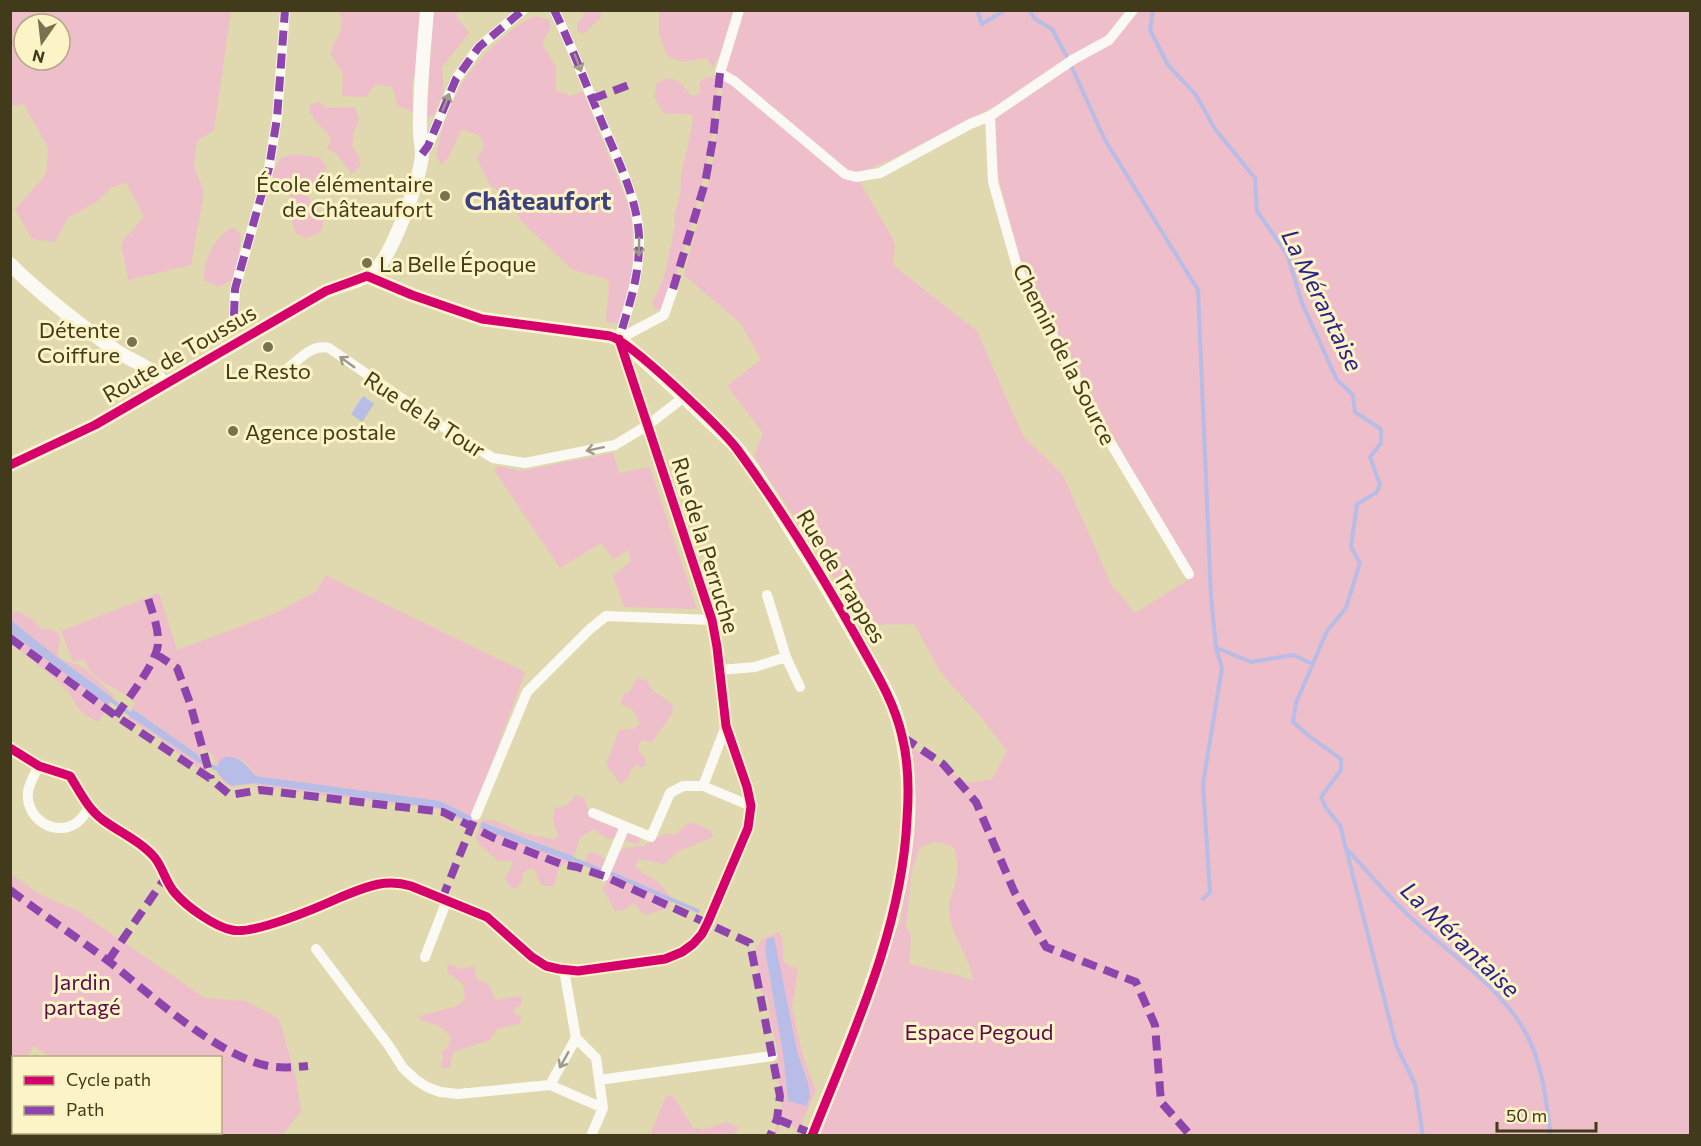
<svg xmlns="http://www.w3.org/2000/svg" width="1701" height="1146" font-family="Commissioner,sans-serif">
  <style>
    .green { fill: #eebecb; fill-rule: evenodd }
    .water { fill: #b7bde6 }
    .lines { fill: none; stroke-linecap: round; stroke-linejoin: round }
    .stream { stroke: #b7bde6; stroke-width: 4 }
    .minor { stroke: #faf9f3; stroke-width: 10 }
    .tertiary { stroke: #faf9f3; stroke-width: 14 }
    .quiet { stroke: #8e44ad; stroke-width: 8; stroke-dasharray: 15 8; stroke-linecap: butt }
    .cycleway-casing { stroke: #fcf3c6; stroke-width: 13 }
    .cycleway { stroke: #d6006c; stroke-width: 9 }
    .oneway { stroke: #9e9a87 }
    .poi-dot { fill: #79724e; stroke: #fcf3c6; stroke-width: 2 }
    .labels { text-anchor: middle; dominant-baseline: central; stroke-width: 6; stroke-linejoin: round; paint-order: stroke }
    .poi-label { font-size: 22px; fill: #423b1b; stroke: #fcf3c6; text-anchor: end }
    .street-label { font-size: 22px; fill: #423b1b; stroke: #fcf3c6 }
    .park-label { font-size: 22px; fill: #5c0b4e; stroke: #fcf3c6 }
    .water-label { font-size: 24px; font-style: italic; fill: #2b218c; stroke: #fcf3c6 }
    .quarter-label { font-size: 26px; font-weight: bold; fill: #3d427e; stroke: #fcf3c6 }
  </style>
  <rect width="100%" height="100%" fill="#e0d8ae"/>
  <path class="green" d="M 10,11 L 231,11 L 214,130 L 197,141 L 194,166 L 204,192 L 191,265 L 128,280 L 121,243 L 144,217 L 126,183 L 112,187 L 96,202 L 68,218 L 55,242 L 32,239 L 15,209 L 46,174 L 48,148 L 24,104 L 11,106 ZM 24,24 L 60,24 L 60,60 L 24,60 Z
    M 339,11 L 422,11 L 417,66 L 412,83 L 413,112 L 398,106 L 392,87 L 375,85 L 366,97 L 342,96 L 343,74 L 330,53 C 336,39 347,25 339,11 Z
    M 433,11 L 460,11 L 456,16 L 469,33 L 442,67 L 444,90 L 434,115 L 427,117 Z
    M 581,11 L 602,11 L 601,17 L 584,34 L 577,31 L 577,24 L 585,15 Z
    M 659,11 L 735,11 L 722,51 L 713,68 L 707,58 L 682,62 L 667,56 L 659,34 Z
    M 744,11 L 1128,11 L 1106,37 L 1007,100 L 890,160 L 858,173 L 848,171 L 725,73 Z
    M 1136,11 L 1690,11 L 1690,1135 L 819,1135 L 900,921 L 911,854 L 914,814 L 910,746 L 967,783 L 992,779 L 1007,751 L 981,717 L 941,673 L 914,624 L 865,625 L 754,456 L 763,433 L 727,386 L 761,359 L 741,324 L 684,275 L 711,173 L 724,78 L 859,180 L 895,243 L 893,265 L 977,331 L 1023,436 L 1063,475 L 1111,584 L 1135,613 L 1194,576 L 1077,374 L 1023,271 L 997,172 L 990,122 L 1065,70 ZM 935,842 L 949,845 L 955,849 C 956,857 958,865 957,873 C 956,885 949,898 949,910 C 950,936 971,957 973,981 L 960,976 L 909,964 L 911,936 L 906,926 L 912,870 L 920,847 Z
    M 536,16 L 549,20 L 551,28 L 542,43 L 556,67 L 556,90 L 571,96 L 583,91 L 632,215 L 633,264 L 629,293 L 617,324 L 606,322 L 609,283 L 605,279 L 571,269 L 522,222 L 506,198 L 490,185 L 477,159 L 484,147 L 480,136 L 462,129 L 448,158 L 442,165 L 436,156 C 445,107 463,72 501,39 C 512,30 521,22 536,16 Z
    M 707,77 L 715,78 L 718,83 C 713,160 690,232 666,305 L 661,310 L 654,308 L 652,303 L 664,277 L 675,226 L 674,217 L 680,194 L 681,175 L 690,136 L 693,115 L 664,113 L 654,97 L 657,83 L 669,78 L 680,82 L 692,96 L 700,94 L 700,82 Z
    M 319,102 L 326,108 L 355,107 L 359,119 L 354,132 L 352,147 L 359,155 L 360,166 L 352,174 L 336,153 L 327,149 L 331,139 C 325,126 309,121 309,105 Z
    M 295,154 L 320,158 L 327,168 L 319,183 L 308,189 L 306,195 L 324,216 L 321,232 L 306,238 L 296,233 L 291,218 L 293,207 L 291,196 L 274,183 L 273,173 L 280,158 Z
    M 233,227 L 241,234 L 238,259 L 232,280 L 218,287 L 204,280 C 203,260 215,236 233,227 Z
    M 613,453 L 619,473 L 650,467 L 697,609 L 624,607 L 613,576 L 631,561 L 628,550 L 613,560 L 601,543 L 560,568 L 494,470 L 499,466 L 520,471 Z
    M 325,575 L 525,672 L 470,823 L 467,824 L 438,809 L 289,791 L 253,784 L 235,787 L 227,785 L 218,774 L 213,755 L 201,747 L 200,756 L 204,769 L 202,771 C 186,760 171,747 155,735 C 145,729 136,725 127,717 L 135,703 C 118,685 96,687 84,659 L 73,662 L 61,631 L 159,593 L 177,650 L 276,613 L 317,591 ZM 134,709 L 197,754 L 201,763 L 129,716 ZM 239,758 L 247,764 L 256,776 L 440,801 L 471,817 L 463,820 L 439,808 L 254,783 L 236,786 L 217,768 Z
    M 11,611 C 24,611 33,620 42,629 C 65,630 60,637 58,656 C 65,663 72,662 81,666 C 87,669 108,690 115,696 L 98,722 L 84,714 L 77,706 L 70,694 L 59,682 L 11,643 L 11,633 L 107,704 L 112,696 L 53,654 L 11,620 Z
    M 638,678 L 648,681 L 650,688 L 673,705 L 672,714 L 652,742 L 642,740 L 639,743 L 639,752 L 645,757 L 646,765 L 640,768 L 637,765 L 631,769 L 629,778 L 620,784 L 606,764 L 619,730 L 633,729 L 640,724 L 632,709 L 621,704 L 623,694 L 630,692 L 634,682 Z
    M 576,795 L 585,799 C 591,825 605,822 627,831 L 631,835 L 638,834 L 640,840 L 637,844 L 614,838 L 608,839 L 593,829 L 580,838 L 572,862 C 555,864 559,872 554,886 L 544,886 L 539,882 L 535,870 L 529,869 L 523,873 L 522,882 L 516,888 L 509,887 L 505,877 L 511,869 L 511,861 L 498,861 L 479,844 L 476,838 L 482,820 C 498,817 511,830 525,833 C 535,836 545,837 555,840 L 558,833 C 553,824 551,818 555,808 L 566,806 ZM 483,822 L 564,852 L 571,861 L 480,828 Z
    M 696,823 L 711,831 L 713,837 L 677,852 L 671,859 L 664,864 L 639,859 L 635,867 L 660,884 L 670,896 L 669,908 L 645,915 L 634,904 L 624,910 L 615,911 L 603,889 L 606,882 L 585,860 L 589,853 L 596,853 L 605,859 C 617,857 617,852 626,848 C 632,846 640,848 645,845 C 658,839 659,832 676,834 L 687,824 Z
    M 11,874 L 39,894 L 78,911 L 205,998 L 246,1001 L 279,1019 L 296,1078 L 301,1111 L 283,1134 L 167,1136 L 163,1133 L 220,1132 L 220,1058 L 51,1057 L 33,1046 L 27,1057 L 14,1058 L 13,1082 L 11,1088 Z
    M 779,932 L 783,940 L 783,960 L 787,965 L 798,969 L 792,1008 L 803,1056 L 816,1090 L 801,1125 L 800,1135 L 797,1135 L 799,1129 L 781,1122 L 776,1135 L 773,1135 L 781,1115 L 782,1099 L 777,1075 L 779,1070 L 777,1048 L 770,1019 L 768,998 L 755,985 L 758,966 L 756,947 L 764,938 ZM 767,940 L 797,1051 L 808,1083 L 806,1106 L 788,1100 L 783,1053 L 765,950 Z
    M 449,964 L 460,969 L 474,966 L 477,979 L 488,984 L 496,1000 L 521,996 L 522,1003 L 514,1010 L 515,1014 L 522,1017 L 519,1024 L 497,1029 L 490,1040 L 453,1052 L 450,1068 L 441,1067 L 443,1058 L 441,1052 L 448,1048 L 450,1040 L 449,1034 L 437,1025 L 421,1020 L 419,1016 L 458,1006 L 465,999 L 463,984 L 448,973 L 447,967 Z
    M 666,1096 L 673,1096 L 693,1128 L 704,1129 L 727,1122 L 739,1128 L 733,1135 L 650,1135 Z"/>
  <path class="water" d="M 363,396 L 374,404 L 362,422 L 351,414 Z
    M 11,620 L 53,654 L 112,697 L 107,705 L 11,633 Z
    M 133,709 L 197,754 L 201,764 L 129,716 Z
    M 226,757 C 242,756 246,766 256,776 L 440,801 L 472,817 L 470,823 L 439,808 L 254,783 L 232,786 L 223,780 L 217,768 L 220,760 Z
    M 482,822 L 573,856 L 571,862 L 480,828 Z
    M 774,937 L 797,1051 L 808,1083 L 810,1097 L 806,1106 L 788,1101 L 783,1053 L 765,950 L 767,939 Z"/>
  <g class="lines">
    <path class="stream" d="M 977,10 L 982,24 L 1005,10
      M 1029,10 L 1035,19 L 1052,29 L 1068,59 L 1105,140 L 1198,290 L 1211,597 L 1216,648 L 1222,668 L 1203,784 L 1210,892 L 1203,899
      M 1153,10 L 1150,30 L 1168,65 L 1196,95 L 1215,129 L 1255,178 L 1257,211 L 1287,254 L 1302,303 L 1337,380 L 1353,395 L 1355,412 L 1381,429 L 1381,443 L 1370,457 L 1380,485 L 1376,493 L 1357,504 L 1351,547 L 1360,563 L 1346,608 L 1327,631 L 1296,703 L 1293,722 L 1309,736 L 1341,759 L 1341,770 L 1321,797 L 1326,808 L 1340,825 L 1396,1045 L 1415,1084 L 1423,1136
      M 1217,648 L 1251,662 L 1293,655 L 1313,664
      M 107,697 L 133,716
      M 196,758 L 219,770 L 220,773
      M 1348,850 C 1367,871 1386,894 1407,914 C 1449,955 1508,989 1532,1046 C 1543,1071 1547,1108 1551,1136
      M 568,857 L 603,871
      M 608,872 L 698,911"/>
    <path class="minor" d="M 554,10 C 571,44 584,80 599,115 C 614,153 637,195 639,236 C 640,276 630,302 619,339
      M 739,10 L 720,73 L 734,81 L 845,174 L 856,177 L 880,173 L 970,124 L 990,116 L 1074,59 L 1109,40 L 1133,10
      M 990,116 L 993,182 L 1018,270 L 1104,432 L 1189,574
      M 422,154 L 428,146 L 456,79 L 479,47 L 523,10
      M 234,316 L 235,289 L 269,168 L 277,118 L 285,10
      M 619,339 L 664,315 L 673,289
      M 248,370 L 282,373 C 297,363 310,343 329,348 L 449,431 L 493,458 L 525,463 L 615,445 L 648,425 L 684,397
      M 767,595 L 786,657 L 800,687
      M 720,670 L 755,667 L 786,657
      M 726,726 L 703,786 L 751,806
      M 10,748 L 39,766 L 70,776 C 80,792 88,809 103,820 C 119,832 142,842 155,858 C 163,868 166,883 175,893 C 187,907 215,927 232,930 C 254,935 319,907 341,897 C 366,887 385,878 411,886 L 487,917 L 532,957 L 546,966 L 559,969 L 578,971 L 665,959 L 682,952 L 693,944 L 702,934 L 708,922 L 748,828 L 751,806 L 747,787 L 726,726 L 717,647 L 712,620 L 619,339
      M 39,766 C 35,774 29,783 28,792 C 25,816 51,836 73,825 C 81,821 85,814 89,807
      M 593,813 L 651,837 L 670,793 L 683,786 L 703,786
      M 476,815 L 527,692 L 590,629 L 606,616 L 712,620
      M 604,876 L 625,826
      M 316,949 L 389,1046 L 403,1068 L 416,1080 L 427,1087 L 440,1092 L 458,1094 L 550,1085 L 603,1108 L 596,1058 L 576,1038 L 550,1085
      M 425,957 L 447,900
      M 564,970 L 576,1038
      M 599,1080 L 772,1056
      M 591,1136 L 603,1108"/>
    <path class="tertiary" d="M 10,264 C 42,296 79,324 115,350 C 131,361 153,367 164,384
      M 367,276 L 412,295 L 482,319 L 610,336 L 619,339 C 648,363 676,389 703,415 C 714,426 726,436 736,447 C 763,480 783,519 806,554 C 828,588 847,622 867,657 C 876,673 888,691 894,709 C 942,844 861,1012 812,1136
      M 10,465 L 95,425 L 326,291 C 343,284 363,282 376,269 C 393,253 421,176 422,154 C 422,146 420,138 420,131 C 419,91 424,50 427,10"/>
    <path class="quiet" d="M 554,10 C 571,44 584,80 599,115 C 614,153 637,195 639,236 C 640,276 630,302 619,339
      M 592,99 L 629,85
      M 422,154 L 428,146 L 456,79 L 479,47 L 523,10
      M 673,289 L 705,183 L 713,139 L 720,73
      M 234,316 L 235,289 L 269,168 L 277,118 L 285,10
      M 10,638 L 116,716 L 211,779 L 230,795 L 260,790 L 443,812 L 494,838 L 561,864 L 577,867 L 604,876 L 750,943 L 780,1096 L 777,1119 L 770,1136
      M 156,654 L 177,668 L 190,703 L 211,779
      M 116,716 C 127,700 158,661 158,643 C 159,628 152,612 148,598
      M 903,737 L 943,764 L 976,802 L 1014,891 L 1046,947 L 1136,982 L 1155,1025 L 1161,1102 L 1191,1136
      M 10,890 C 43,915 78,938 111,963 C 153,997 203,1043 254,1062 C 272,1069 289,1068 308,1066
      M 442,899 L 476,815
      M 108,961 L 165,878
      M 777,1119 L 813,1134"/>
    <defs>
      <path id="cycleway" d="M 10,465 L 95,425 L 326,291 L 367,276 L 412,295 L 482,319 L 610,336 C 630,341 721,428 737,449 C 745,460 753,471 761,483 C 796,533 828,586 858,640 C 875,671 894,701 902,736 C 909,763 909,791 907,819 C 902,930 853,1033 812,1136
        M 10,748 L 39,766 L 70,776 C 80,792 88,809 103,820 C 119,832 142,842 155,858 C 163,868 166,883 175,893 C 187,907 215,927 232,930 C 254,935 319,907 341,897 C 366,887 385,878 411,886 L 487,917 L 532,957 L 546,966 L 559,969 L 578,971 L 665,959 L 682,952 L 693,944 L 702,934 L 708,922 L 748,828 L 751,806 L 747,787 L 726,726 L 717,647 L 712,620 L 619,339"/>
    </defs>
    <use href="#cycleway" class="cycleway-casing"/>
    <use href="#cycleway" class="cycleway"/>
  </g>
  <defs><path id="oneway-shaft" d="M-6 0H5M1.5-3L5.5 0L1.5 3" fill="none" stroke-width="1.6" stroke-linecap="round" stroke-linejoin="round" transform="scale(1.5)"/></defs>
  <g class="oneway">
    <use href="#oneway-shaft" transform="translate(578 63) rotate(69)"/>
    <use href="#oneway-shaft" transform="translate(446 102) rotate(-68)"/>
    <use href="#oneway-shaft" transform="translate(639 247) rotate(91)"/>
    <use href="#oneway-shaft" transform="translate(347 362) rotate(-144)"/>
    <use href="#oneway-shaft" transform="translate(595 449) rotate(168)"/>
    <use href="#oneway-shaft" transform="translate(564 1060) rotate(119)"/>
  </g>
  <g class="poi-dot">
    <circle cx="445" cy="196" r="6"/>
    <circle cx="367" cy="263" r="6"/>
    <circle cx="132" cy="342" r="6"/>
    <circle cx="268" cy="347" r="6"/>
    <circle cx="233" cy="431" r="6"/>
  </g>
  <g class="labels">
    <g class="poi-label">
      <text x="433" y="183">École élémentaire<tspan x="433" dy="25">de Châteaufort</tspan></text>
      <text x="379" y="263" text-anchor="start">La Belle Époque</text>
      <text x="120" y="329">Détente<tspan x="120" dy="25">Coiffure</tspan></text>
      <text x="268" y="370" text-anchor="middle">Le Resto</text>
      <text x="245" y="431" text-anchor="start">Agence postale</text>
    </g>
    <g class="street-label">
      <text transform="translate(179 353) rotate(-30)">Route de Toussus</text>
      <text transform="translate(1065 354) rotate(63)">Chemin de la Source</text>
      <text transform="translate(425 414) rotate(33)">Rue de la Tour</text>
      <text transform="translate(706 545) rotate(73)">Rue de la Perruche</text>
      <text transform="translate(842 576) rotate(59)">Rue de Trappes</text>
    </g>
    <g class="park-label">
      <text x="82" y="981">Jardin<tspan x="82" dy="25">partagé</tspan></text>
      <text x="979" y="1031">Espace Pegoud</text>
    </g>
    <g class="water-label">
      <text transform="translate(1323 300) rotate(64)">La Mérantaise</text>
      <text transform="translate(1461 939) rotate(44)">La Mérantaise</text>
    </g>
    <g class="quarter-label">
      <text x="538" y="199">Châteaufort</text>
    </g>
  </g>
  <rect width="1701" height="1146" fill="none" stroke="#423b1b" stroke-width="24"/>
  <rect x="12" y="1056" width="210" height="78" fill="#fcf3c6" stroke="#b2a982" stroke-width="1.5"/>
  <rect x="24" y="1076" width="30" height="9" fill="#d6006c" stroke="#b2a982" stroke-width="1.5"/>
  <text x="66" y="1086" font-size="18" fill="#423b1b">Cycle path</text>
  <rect x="24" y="1106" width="30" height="9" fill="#8e44ad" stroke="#b2a982" stroke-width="1.5"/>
  <text x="66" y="1116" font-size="18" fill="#423b1b">Path</text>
  <g transform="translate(42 42) rotate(194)"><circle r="28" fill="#fcf3c6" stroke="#b2a982" stroke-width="1.5"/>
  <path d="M0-4.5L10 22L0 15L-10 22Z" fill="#79724e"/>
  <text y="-9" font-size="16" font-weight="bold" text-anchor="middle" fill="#423b1b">N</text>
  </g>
  <path d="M1497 1122v9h99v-9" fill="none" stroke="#423b1b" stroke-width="3"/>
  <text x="1506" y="1122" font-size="18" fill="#423b1b" stroke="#fcf3c6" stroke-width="4.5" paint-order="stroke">50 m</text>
</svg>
